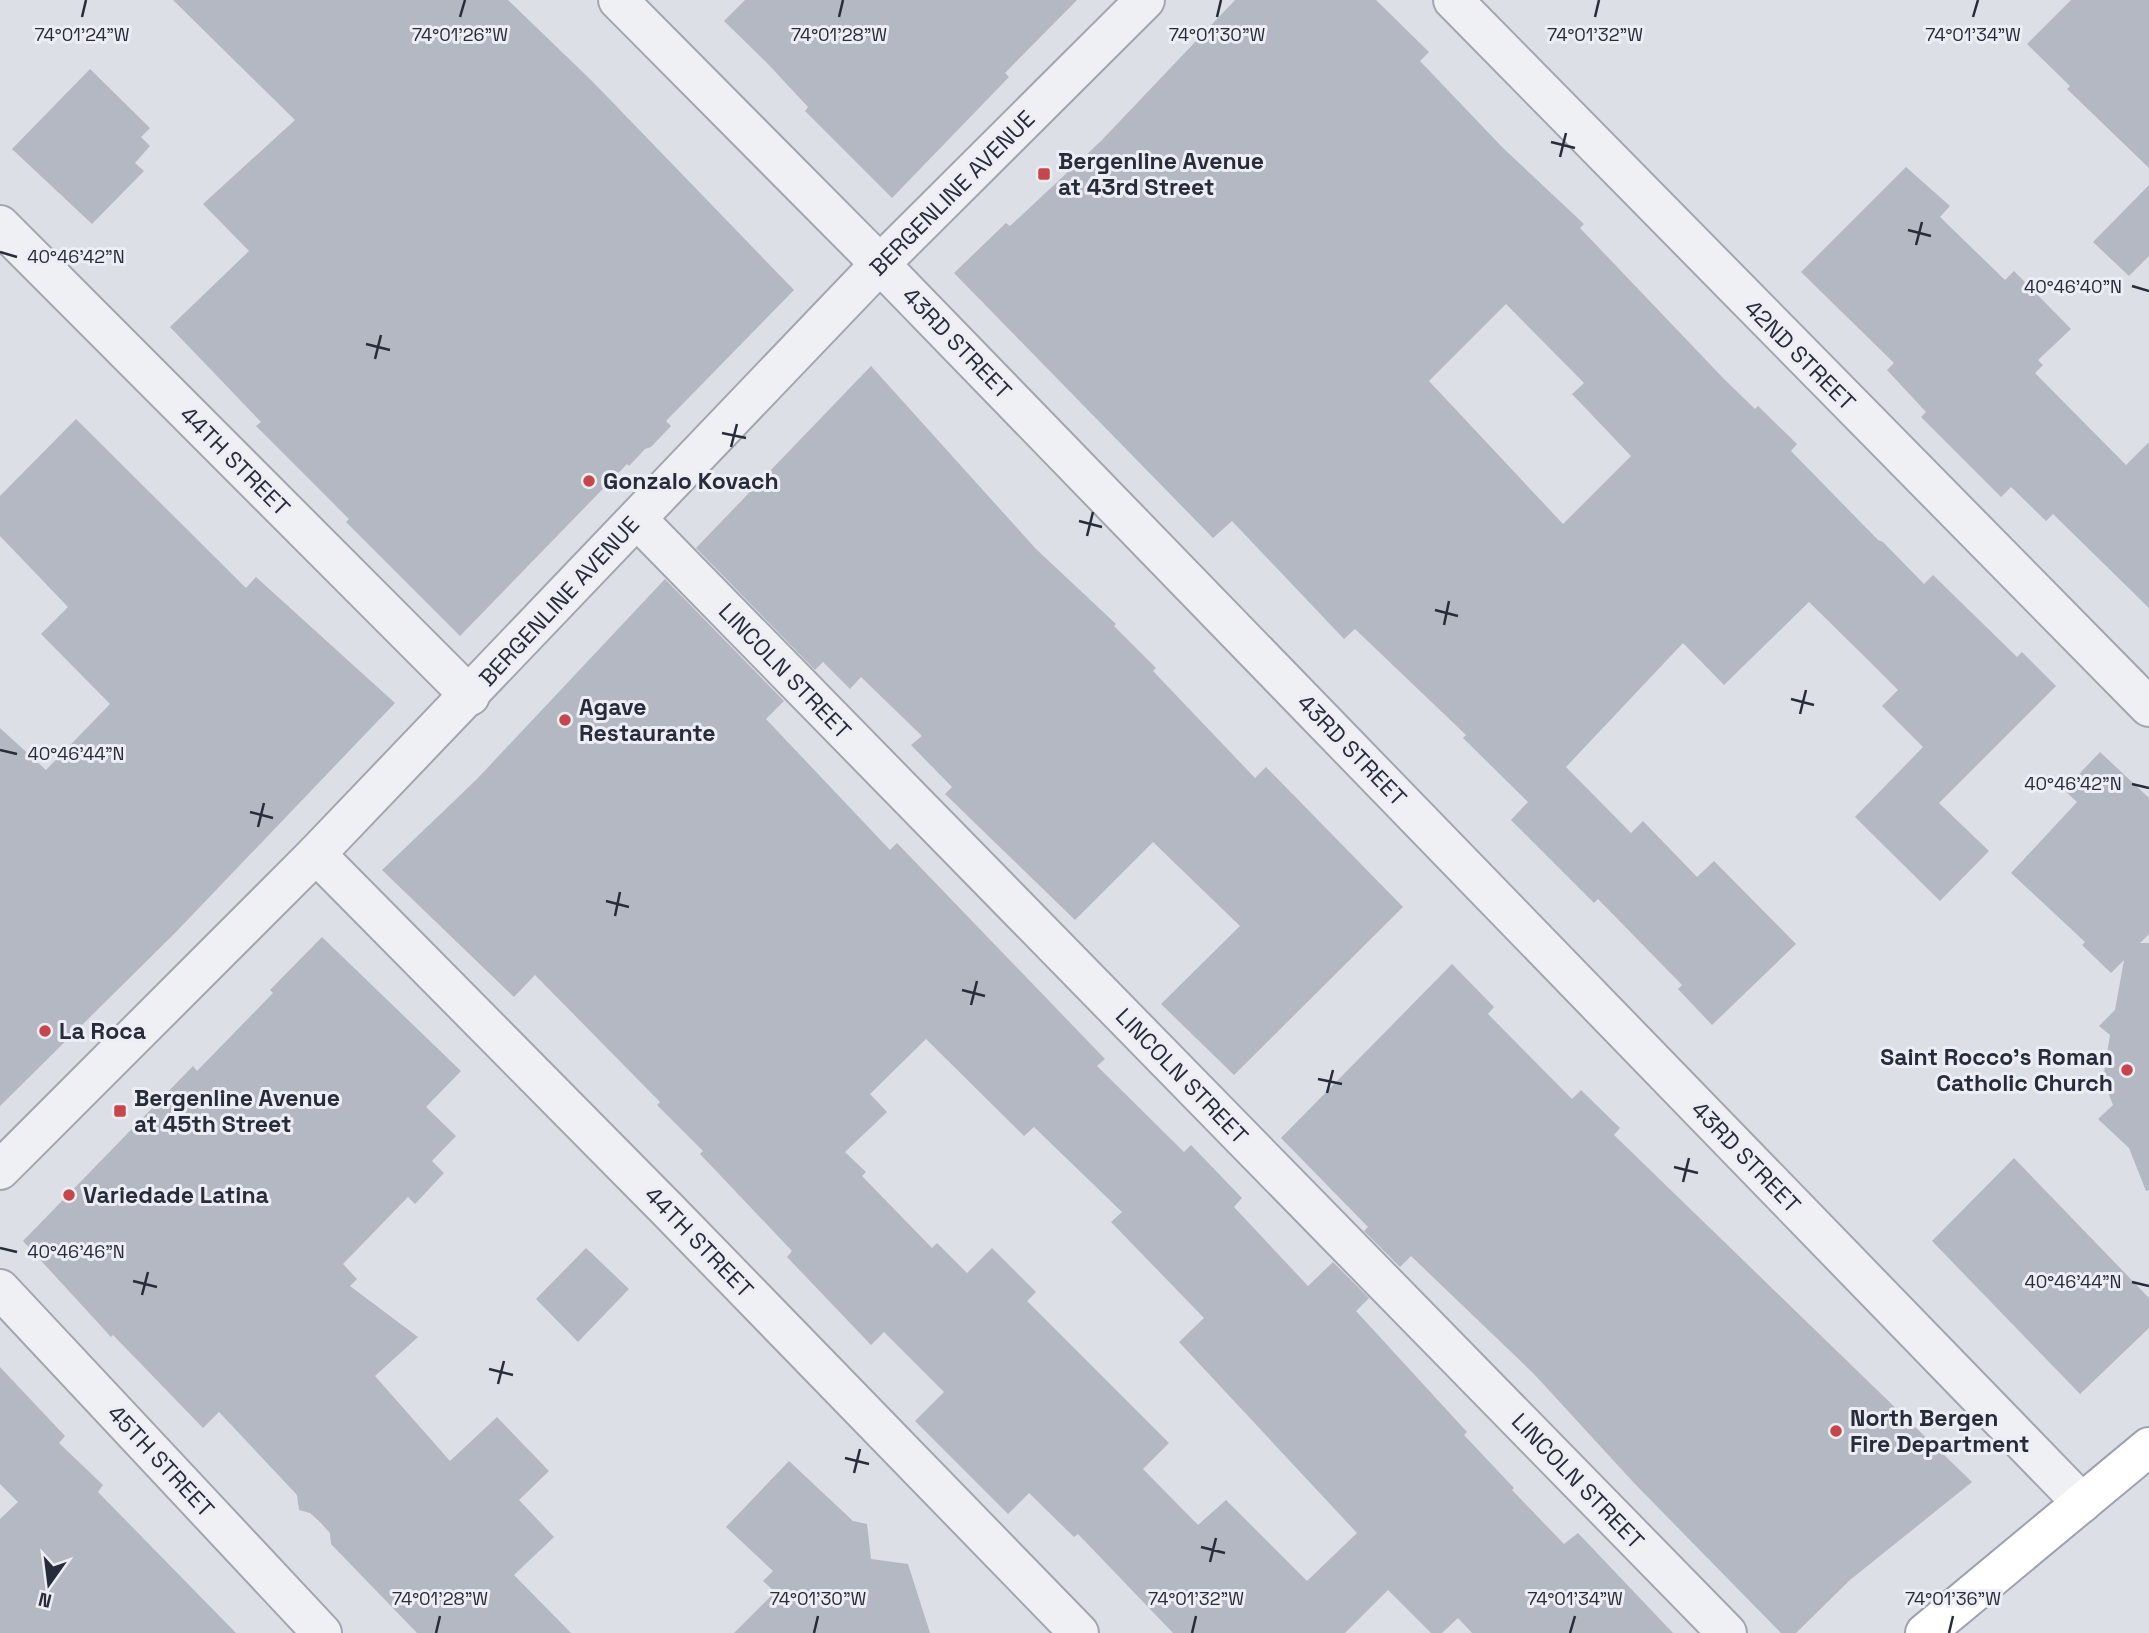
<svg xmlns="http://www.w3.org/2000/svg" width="2149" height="1633" font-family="'Space Grotesk',sans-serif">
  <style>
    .building { fill: #b4b8c2; fill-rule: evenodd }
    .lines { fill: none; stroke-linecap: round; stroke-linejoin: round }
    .minor-casing { stroke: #a2a6af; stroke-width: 42 }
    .tertiary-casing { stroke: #a2a6af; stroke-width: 42 }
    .primary-casing { stroke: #9ca2b1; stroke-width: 42 }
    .minor { stroke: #eff0f4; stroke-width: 38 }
    .tertiary { stroke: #eff0f4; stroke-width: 38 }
    .primary { stroke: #fff; stroke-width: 38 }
    .ticks { fill: none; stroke: #272c3b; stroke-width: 2.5 }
    .poi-dot { fill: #c6464c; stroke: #eceef4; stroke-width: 2.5 }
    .labels { text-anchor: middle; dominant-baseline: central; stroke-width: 6; stroke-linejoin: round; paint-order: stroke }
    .poi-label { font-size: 23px; font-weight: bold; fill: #272c3b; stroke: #eceef4; text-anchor: start }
    .street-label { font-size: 23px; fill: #272c3b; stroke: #eceef4 }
    .ticks-label { font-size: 18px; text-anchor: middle; fill: #272c3b; stroke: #eceef4; stroke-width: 6; stroke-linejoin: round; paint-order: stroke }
  </style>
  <rect width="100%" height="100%" fill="#dcdfe6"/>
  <path class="building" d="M 173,0 L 508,0 L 592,81 L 794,290 L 666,421 L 671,426 L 651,447 L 645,449 L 629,466 L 627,464 L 460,636 L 346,522 L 349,519 L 256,426 L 261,422 L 170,327 L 249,251 L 203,204 L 295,120 Z
    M 745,0 L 1077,0 L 1005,73 L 1009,77 L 892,198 L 805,111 L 808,107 L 767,63 L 724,21 Z
    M 1235,0 L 1376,0 L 1429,52 L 1420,61 L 1503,148 L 1584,224 L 1580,228 L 1725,380 L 1755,409 L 1758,406 L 1797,444 L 1791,451 L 1878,540 L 1883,542 L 1924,584 L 1933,575 L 2017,657 L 2022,652 L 2056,686 L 1939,803 L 1989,851 L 1940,901 L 1855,817 L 1923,747 L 1882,706 L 1898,690 L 1862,654 L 1809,602 L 1724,685 L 1683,643 L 1566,767 L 1631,833 L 1643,821 L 1697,877 L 1714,861 L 1796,944 L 1712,1025 L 1678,989 L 1682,985 L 1598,899 L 1594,903 L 1511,820 L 1528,802 L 1463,738 L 1466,735 L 1355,629 L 1344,639 L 1232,521 L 1213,538 L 954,273 L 1006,223 L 1010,226 L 1101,141 ZM 1506,304 L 1584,383 L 1572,394 L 1631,456 L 1563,524 L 1429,381 Z
    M 2071,0 L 2149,0 L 2149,168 L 2067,89 L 2070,86 L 2027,44 Z
    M 90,69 L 150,128 L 141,137 L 150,146 L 135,163 L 144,171 L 92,224 L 12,149 Z
    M 1906,167 L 1950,206 L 1940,217 L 2005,280 L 2014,271 L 2071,329 L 2038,360 L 2043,365 L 2035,373 L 2126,465 L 2149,442 L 2149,608 L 2053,514 L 2046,521 L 2011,487 L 2001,497 L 1921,417 L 1926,412 L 1887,370 L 1894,363 L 1801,272 Z
    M 2149,185 L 2149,256 L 2129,276 L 2093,242 Z
    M 871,366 L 1036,549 L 1116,624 L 1114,626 L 1156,668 L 1153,671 L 1255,778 L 1266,767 L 1403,907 L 1234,1075 L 1161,1004 L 1240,926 L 1153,842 L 1075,920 L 945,794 L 952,787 L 911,745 L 922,736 L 861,677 L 850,689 L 823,662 L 815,670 L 696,548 Z
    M 76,419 L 246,588 L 256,577 L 395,703 L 175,933 L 0,1106 L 0,728 L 46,770 L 110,704 L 41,634 L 68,607 L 0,536 L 0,496 Z
    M 665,579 L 784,701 L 766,719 L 890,850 L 897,843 L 1105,1059 L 1097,1066 L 1184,1152 L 1191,1145 L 1242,1198 L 1234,1207 L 1308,1286 L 1333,1262 L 1369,1298 L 1356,1311 L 1467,1432 L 1464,1435 L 1514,1488 L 1512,1490 L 1564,1544 L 1578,1533 L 1673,1633 L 1472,1633 L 1458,1618 L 1442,1633 L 1431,1633 L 1388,1590 L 1345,1633 L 1173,1633 L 1078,1534 L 1074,1537 L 1029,1493 L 1008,1514 L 915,1421 L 944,1392 L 884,1332 L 871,1345 L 787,1257 L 792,1251 L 700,1154 L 703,1151 L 657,1105 L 660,1102 L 535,975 L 514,997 L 382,870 L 476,780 ZM 926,1039 L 1024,1136 L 1034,1127 L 1122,1212 L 1111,1222 L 1204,1318 L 1179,1342 L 1357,1533 L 1307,1581 L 1226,1500 L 1198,1525 L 1143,1469 L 1169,1443 L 1027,1301 L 1036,1292 L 992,1248 L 967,1273 L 937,1243 L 932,1248 L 862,1176 L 866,1172 L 845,1152 L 887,1112 L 870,1094 Z
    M 2100,752 L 2149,798 L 2149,934 L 2140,943 L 2149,943 L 2149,1190 L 2146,1191 L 2129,1148 L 2098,1119 L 2113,1105 L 2103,1079 L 2110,1035 L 2099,1026 L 2115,1010 L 2124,960 L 2111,973 L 2082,945 L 2085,942 L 2011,873 L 2077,802 L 2064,790 Z
    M 322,937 L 461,1071 L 426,1107 L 456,1136 L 432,1161 L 444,1173 L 415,1204 L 408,1197 L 343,1264 L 357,1279 L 350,1286 L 418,1337 L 375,1376 L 450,1461 L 497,1417 L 549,1471 L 519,1500 L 554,1537 L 514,1575 L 571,1633 L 417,1633 L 331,1544 L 330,1533 L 320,1522 L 310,1513 L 299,1510 L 297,1495 L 219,1412 L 203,1428 L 113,1335 L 111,1337 L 23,1241 L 193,1066 L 197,1071 L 273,993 L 270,990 Z
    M 1452,964 L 1494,1007 L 1488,1014 L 1572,1099 L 1581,1090 L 1620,1128 L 1614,1135 L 1972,1482 L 1850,1580 L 1796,1633 L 1781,1633 L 1634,1483 L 1534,1374 L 1411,1256 L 1400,1267 L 1364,1231 L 1368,1227 L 1281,1138 Z
    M 2014,1158 L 2149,1298 L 2149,1328 L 2080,1394 L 1932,1241 Z
    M 586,1248 L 629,1289 L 578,1342 L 536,1299 Z
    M 0,1367 L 65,1436 L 59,1443 L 103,1485 L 98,1492 L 236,1633 L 0,1633 L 0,1519 L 18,1502 L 0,1484 Z
    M 789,1461 L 853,1521 L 867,1524 L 871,1559 L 908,1564 L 930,1633 L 734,1633 L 775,1592 L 763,1581 L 773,1571 L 726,1527 Z"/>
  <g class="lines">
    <defs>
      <path id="minor" d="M 618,0 L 880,264 L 2082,1503
        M 1453,0 L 2149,707
        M 0,225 L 470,696
        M 637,519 L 1727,1633
        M 316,854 L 668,1210 L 1079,1633
        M 0,1289 L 322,1633"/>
      <path id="tertiary" d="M 0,1170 L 316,854 L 880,264 L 1145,0"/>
      <path id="primary" d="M 1925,1633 L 2149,1447"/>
    </defs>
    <use href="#minor" class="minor-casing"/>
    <use href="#tertiary" class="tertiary-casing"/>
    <use href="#primary" class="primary-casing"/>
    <use href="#minor" class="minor"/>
    <use href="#tertiary" class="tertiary"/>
    <use href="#primary" class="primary"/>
  </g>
  <path class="ticks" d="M 82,17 L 86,0M 460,17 L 465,0M 839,17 L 843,0M 1217,17 L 1221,0M 1595,17 L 1599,0M 1973,17 L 1978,0M 1551,142 L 1575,148M 1560,157 L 1566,133M 1908,230 L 1931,236M 1916,245 L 1922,222M 0,252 L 17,257M 2132,286 L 2149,291M 366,344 L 390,350M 375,359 L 381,335M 722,433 L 746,438M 731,447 L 737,424M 1079,521 L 1102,527M 1087,536 L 1093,512M 1435,610 L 1458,616M 1444,625 L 1449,601M 1791,699 L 1814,705M 1800,714 L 1806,690M 0,750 L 17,754M 2132,784 L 2149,788M 250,812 L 273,818M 258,827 L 264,803M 606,901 L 629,907M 615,916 L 620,892M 962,990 L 985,996M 971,1005 L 977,981M 1318,1079 L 1342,1084M 1327,1093 L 1333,1070M 1674,1167 L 1698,1173M 1683,1182 L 1689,1158M 0,1248 L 17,1252M 133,1281 L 157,1287M 2132,1282 L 2149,1286M 142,1295 L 148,1272M 489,1369 L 513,1375M 498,1384 L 504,1361M 845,1458 L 869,1464M 854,1473 L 860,1449M 1201,1547 L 1225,1553M 1210,1562 L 1216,1538M 436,1633 L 440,1616M 814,1633 L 818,1616M 1192,1633 L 1196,1616M 1570,1633 L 1575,1616M 1949,1633 L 1953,1616"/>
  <g class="poi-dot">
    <rect x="1037" y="167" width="14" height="14" rx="3.5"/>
    <circle cx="589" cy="481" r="7"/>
    <circle cx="565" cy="720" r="7"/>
    <circle cx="45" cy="1031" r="7"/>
    <circle cx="2127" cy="1070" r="7"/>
    <rect x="113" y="1104" width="14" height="14" rx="3.5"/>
    <circle cx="69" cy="1195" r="7"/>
    <circle cx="1836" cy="1431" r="7"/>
  </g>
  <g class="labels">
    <g class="poi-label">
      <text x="1058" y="161">Bergenline Avenue<tspan x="1058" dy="26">at 43rd Street</tspan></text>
      <text x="603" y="481">Gonzalo Kovach</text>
      <text x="579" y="707">Agave<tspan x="579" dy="26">Restaurante</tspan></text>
      <text x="59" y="1031">La Roca</text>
      <text x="2113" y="1057" text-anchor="end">Saint Rocco's Roman<tspan x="2113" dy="26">Catholic Church</tspan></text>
      <text x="134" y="1098">Bergenline Avenue<tspan x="134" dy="26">at 45th Street</tspan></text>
      <text x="83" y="1195">Variedade Latina</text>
      <text x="1850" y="1418">North Bergen<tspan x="1850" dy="26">Fire Department</tspan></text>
    </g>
    <g class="street-label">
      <text transform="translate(952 193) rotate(-45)">BERGENLINE AVENUE</text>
      <text transform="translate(957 343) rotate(46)">43RD STREET</text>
      <text transform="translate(1800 355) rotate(45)">42ND STREET</text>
      <text transform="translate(235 461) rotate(45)">44TH STREET</text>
      <text transform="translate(559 601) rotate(-47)">BERGENLINE AVENUE</text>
      <text transform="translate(785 671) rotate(46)">LINCOLN STREET</text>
      <text transform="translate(1352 750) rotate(46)">43RD STREET</text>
      <text transform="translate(1182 1076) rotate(46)">LINCOLN STREET</text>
      <text transform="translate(1746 1157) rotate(46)">43RD STREET</text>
      <text transform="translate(699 1242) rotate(46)">44TH STREET</text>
      <text transform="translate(161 1461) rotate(47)">45TH STREET</text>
      <text transform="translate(1578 1481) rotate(46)">LINCOLN STREET</text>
    </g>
  </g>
  <g class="ticks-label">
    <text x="82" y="41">74°01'24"W</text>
    <text x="460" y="41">74°01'26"W</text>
    <text x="839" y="41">74°01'28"W</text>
    <text x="1217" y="41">74°01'30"W</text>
    <text x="1595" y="41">74°01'32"W</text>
    <text x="1973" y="41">74°01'34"W</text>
    <text x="76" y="263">40°46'42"N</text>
    <text x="2073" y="293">40°46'40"N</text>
    <text x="76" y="760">40°46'44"N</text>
    <text x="2073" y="790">40°46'42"N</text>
    <text x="76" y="1258">40°46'46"N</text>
    <text x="2073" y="1288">40°46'44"N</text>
    <text x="440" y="1605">74°01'28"W</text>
    <text x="818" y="1605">74°01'30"W</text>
    <text x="1196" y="1605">74°01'32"W</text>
    <text x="1575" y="1605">74°01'34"W</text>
    <text x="1953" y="1605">74°01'36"W</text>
  </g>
  <g transform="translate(49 1584) rotate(194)" stroke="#eceef4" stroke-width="5" paint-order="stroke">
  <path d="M0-5L12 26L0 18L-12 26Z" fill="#272c3b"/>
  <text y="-10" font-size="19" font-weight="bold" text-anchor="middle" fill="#272c3b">N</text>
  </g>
</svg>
